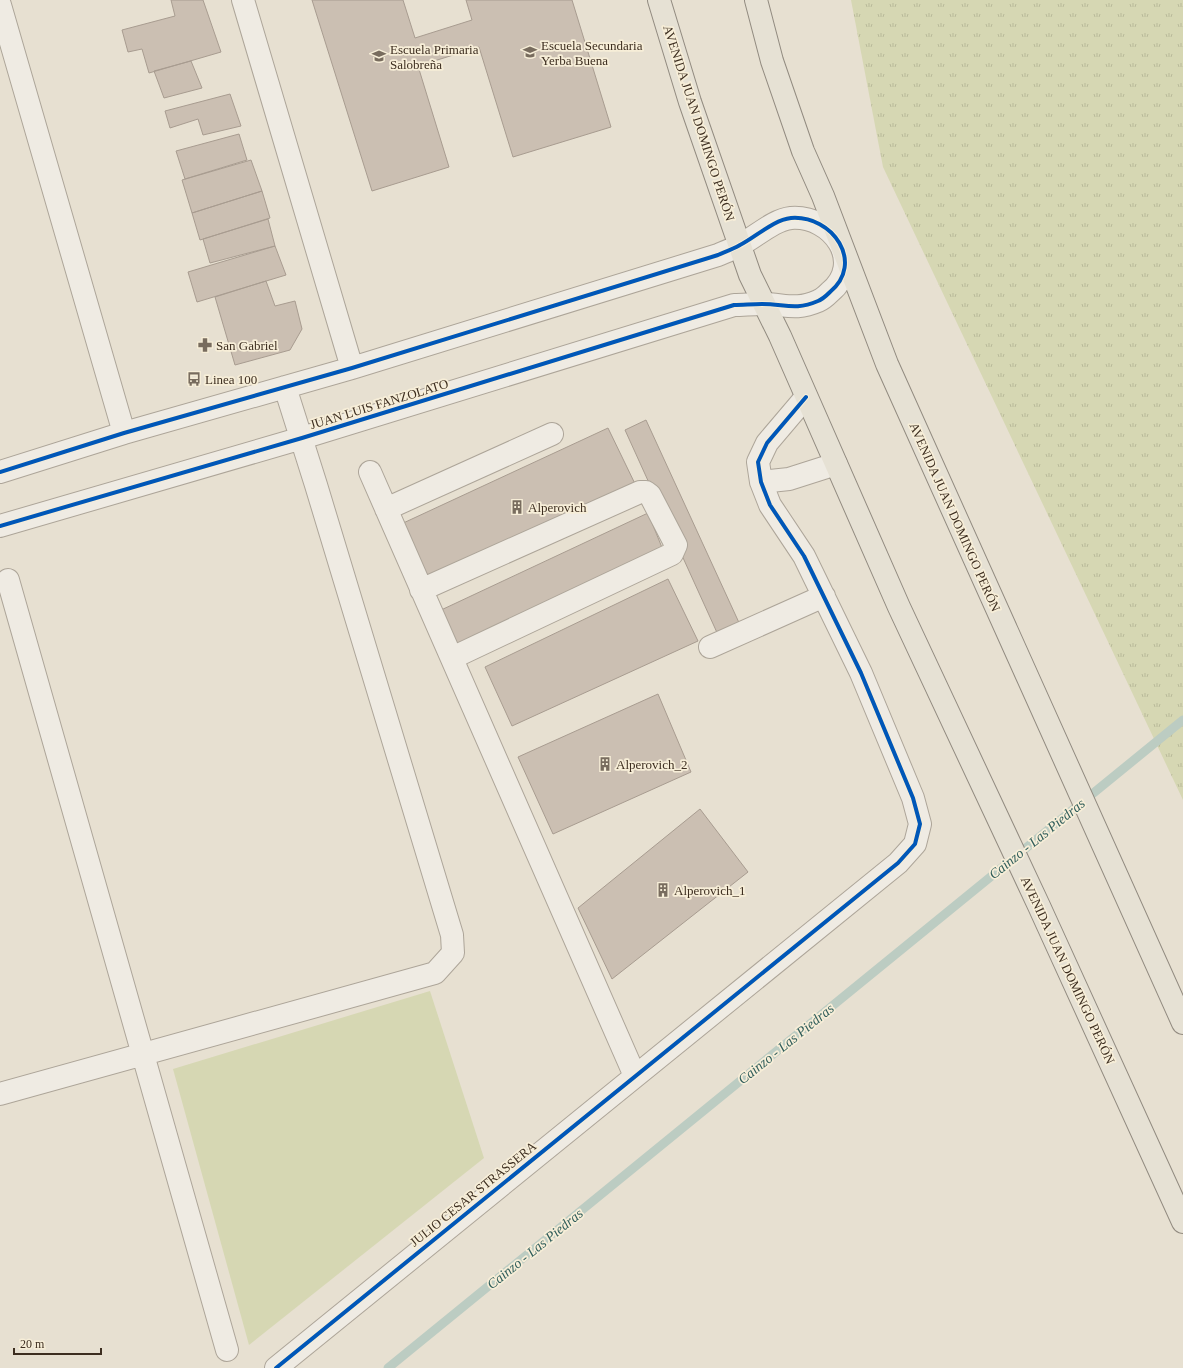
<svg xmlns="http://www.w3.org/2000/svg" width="1183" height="1368" font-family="'Times New Roman',serif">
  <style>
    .grass { fill: url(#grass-tufts) }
    .green { fill: #d6d7b3 }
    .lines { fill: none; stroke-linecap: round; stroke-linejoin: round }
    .stream { stroke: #bcccc2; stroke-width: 9 }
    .building { fill: #cbbfb2; stroke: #a89c90 }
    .minor-casing { stroke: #ada599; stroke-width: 24 }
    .major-casing { stroke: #928b80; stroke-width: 24 }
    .minor { stroke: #efebe3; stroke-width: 22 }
    .major { stroke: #e6e1d4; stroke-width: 22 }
    .cycleway-casing { stroke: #f7eed8; stroke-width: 6 }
    .cycleway { stroke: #0057b8; stroke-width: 4 }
    .labels { text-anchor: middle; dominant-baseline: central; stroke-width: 3.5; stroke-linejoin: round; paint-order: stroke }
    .poi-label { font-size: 13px; fill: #3d2e20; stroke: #f7eed8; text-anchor: start }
    .street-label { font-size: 13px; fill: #3d2e20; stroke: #f7eed8 }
    .water-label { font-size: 14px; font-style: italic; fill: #2f5d5a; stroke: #f7eed8 }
  </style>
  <defs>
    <pattern id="grass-tufts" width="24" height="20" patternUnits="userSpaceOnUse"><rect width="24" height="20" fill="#d6d7b3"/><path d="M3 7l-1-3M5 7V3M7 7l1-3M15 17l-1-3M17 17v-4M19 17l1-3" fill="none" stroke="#b9b99a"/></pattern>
  </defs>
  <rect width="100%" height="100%" fill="#e7e0d1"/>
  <path class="grass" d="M 851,0 L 1183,0 L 1183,800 L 883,167 Z"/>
  <path class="green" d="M 430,991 L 484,1158 L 249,1345 L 173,1069 Z"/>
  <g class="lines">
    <path class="stream" d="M 388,1368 L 1183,720"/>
  </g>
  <path class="building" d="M 171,0 L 203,0 L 221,52 L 149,73 L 142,49 L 128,52 L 122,30 L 175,16 Z
    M 312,0 L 403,0 L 415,38 L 472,20 L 466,0 L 572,0 L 611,127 L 513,157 L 479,47 L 418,66 L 449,167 L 372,191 Z
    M 191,61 L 202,88 L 164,98 L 154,71 Z
    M 230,94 L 241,126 L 203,135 L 198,119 L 170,128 L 165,111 Z
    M 239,134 L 247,160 L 185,179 L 176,151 Z
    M 251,160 L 262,191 L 192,213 L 182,180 Z
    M 262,191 L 270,218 L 200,240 L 192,213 Z
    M 268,219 L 275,246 L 210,263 L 203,239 Z
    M 275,246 L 286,275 L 197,302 L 188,272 Z
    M 266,281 L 275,306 L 295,301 L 302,329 L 290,350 L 235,365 L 215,297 Z
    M 646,420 L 741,627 L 719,637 L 625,430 Z
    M 608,428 L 638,490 L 430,581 L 399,525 Z
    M 648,513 L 665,555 L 459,651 L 439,611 Z
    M 668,579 L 698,641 L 512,726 L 485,667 Z
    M 658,694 L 691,772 L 553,834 L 518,757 Z
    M 700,809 L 748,872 L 612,979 L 578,908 Z"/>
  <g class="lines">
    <defs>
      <path id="minor" d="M 243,0 L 352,368
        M 0,5 L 124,433
        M 0,472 L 124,433 L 352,368 L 718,255 C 725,252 733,249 740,245 C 756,237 773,220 791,218 C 833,215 865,263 830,292 C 827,295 823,299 818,301 C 795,311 785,304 762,304 C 752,304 743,305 734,305 L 302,438 L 0,526
        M 370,472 L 635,1076
        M 761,482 L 789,479 L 836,464
        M 386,509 L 552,434
        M 8,580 L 227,1350
        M 421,590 L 640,492 L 646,492 L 650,495 L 676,545 L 672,554 L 452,658
        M 710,647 L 824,596
        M 0,1094 L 435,973 L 453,953 L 452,935 L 316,485 L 285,387
        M 276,1368 L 898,863 L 915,844 L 920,824 L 913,798 L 861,673 L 804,556 L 770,505 L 761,482 L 758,462 L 767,443 L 806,397"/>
      <path id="major" d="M 659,0 L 690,102 L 750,275 L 780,336 L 899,607 L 1039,906 L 1183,1222
        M 756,0 L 772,61 L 803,151 L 823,196 L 887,364 L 1183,1023"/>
    </defs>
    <use href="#minor" class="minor-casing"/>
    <use href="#major" class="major-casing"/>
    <use href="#minor" class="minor"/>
    <use href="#major" class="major"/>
    <defs>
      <path id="cycleway" d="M 0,472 L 124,433 L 352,368 L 718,255 C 725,252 733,249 740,245 C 756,237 773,220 791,218 C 833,215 865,263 830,292 C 827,295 823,299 818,301 C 795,311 785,304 762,304 C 752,304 743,305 734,305 L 302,438 L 0,526
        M 276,1368 L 898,863 L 915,844 L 920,824 L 913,798 L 861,673 L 804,556 L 770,505 L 761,482 L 758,462 L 767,443 L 806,397"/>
    </defs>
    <use href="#cycleway" class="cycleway-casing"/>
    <use href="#cycleway" class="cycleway"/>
  </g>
  <defs>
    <symbol id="school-bare" viewBox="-9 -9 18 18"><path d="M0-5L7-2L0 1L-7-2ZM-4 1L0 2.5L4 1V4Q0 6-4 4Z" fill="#786c5e" stroke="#f7eed8" stroke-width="2.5" paint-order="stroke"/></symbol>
    <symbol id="pharmacy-bare" viewBox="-9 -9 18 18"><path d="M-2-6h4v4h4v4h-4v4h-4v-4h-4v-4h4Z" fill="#786c5e" stroke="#f7eed8" stroke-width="2.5" paint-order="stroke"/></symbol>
    <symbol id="bus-bare" viewBox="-9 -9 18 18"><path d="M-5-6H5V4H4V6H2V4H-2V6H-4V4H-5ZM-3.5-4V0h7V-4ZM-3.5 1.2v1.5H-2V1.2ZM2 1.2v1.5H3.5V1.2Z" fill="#786c5e" stroke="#f7eed8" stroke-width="2.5" paint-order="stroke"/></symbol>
    <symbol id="building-bare" viewBox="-9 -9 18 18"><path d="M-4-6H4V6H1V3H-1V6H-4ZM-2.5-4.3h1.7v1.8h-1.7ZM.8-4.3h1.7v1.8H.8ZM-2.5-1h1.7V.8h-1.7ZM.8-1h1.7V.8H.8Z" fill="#786c5e" stroke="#f7eed8" stroke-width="2.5" paint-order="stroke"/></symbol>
  </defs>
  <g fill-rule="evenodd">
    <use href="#school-bare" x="520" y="42" width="20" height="20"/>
    <use href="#school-bare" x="369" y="46" width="20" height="20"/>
    <use href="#pharmacy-bare" x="195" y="335" width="20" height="20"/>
    <use href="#bus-bare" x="184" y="369" width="20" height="20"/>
    <use href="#building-bare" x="507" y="497" width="20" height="20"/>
    <use href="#building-bare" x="595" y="754" width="20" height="20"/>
    <use href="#building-bare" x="653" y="880" width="20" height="20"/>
  </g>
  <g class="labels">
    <g class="poi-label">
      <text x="541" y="45">Escuela Secundaria<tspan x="541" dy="15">Yerba Buena</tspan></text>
      <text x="390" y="49">Escuela Primaria<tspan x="390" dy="15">Salobreña</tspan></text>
      <text x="216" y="345">San Gabriel</text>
      <text x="205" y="379">Linea 100</text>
      <text x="528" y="507">Alperovich</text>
      <text x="616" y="764">Alperovich_2</text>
      <text x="674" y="890">Alperovich_1</text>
    </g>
    <g class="street-label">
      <text transform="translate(699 123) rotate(72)">AVENIDA JUAN DOMINGO PERÓN</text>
      <text transform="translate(379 404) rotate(-17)">JUAN LUIS FANZOLATO</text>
      <text transform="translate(955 517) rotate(66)">AVENIDA JUAN DOMINGO PERÓN</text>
      <text transform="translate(1068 970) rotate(65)">AVENIDA JUAN DOMINGO PERÓN</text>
      <text transform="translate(473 1194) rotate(-39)">JULIO CESAR STRASSERA</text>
    </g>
    <g class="water-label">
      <text transform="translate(1037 839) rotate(-39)">Cainzo - Las Piedras</text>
      <text transform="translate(786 1044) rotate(-39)">Cainzo - Las Piedras</text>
      <text transform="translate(535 1249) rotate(-39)">Cainzo - Las Piedras</text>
    </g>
  </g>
  <path d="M14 1348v6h87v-6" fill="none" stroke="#3d2e20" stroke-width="2"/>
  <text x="20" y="1348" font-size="12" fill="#3d2e20" stroke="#f7eed8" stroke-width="3" paint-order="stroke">20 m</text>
</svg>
